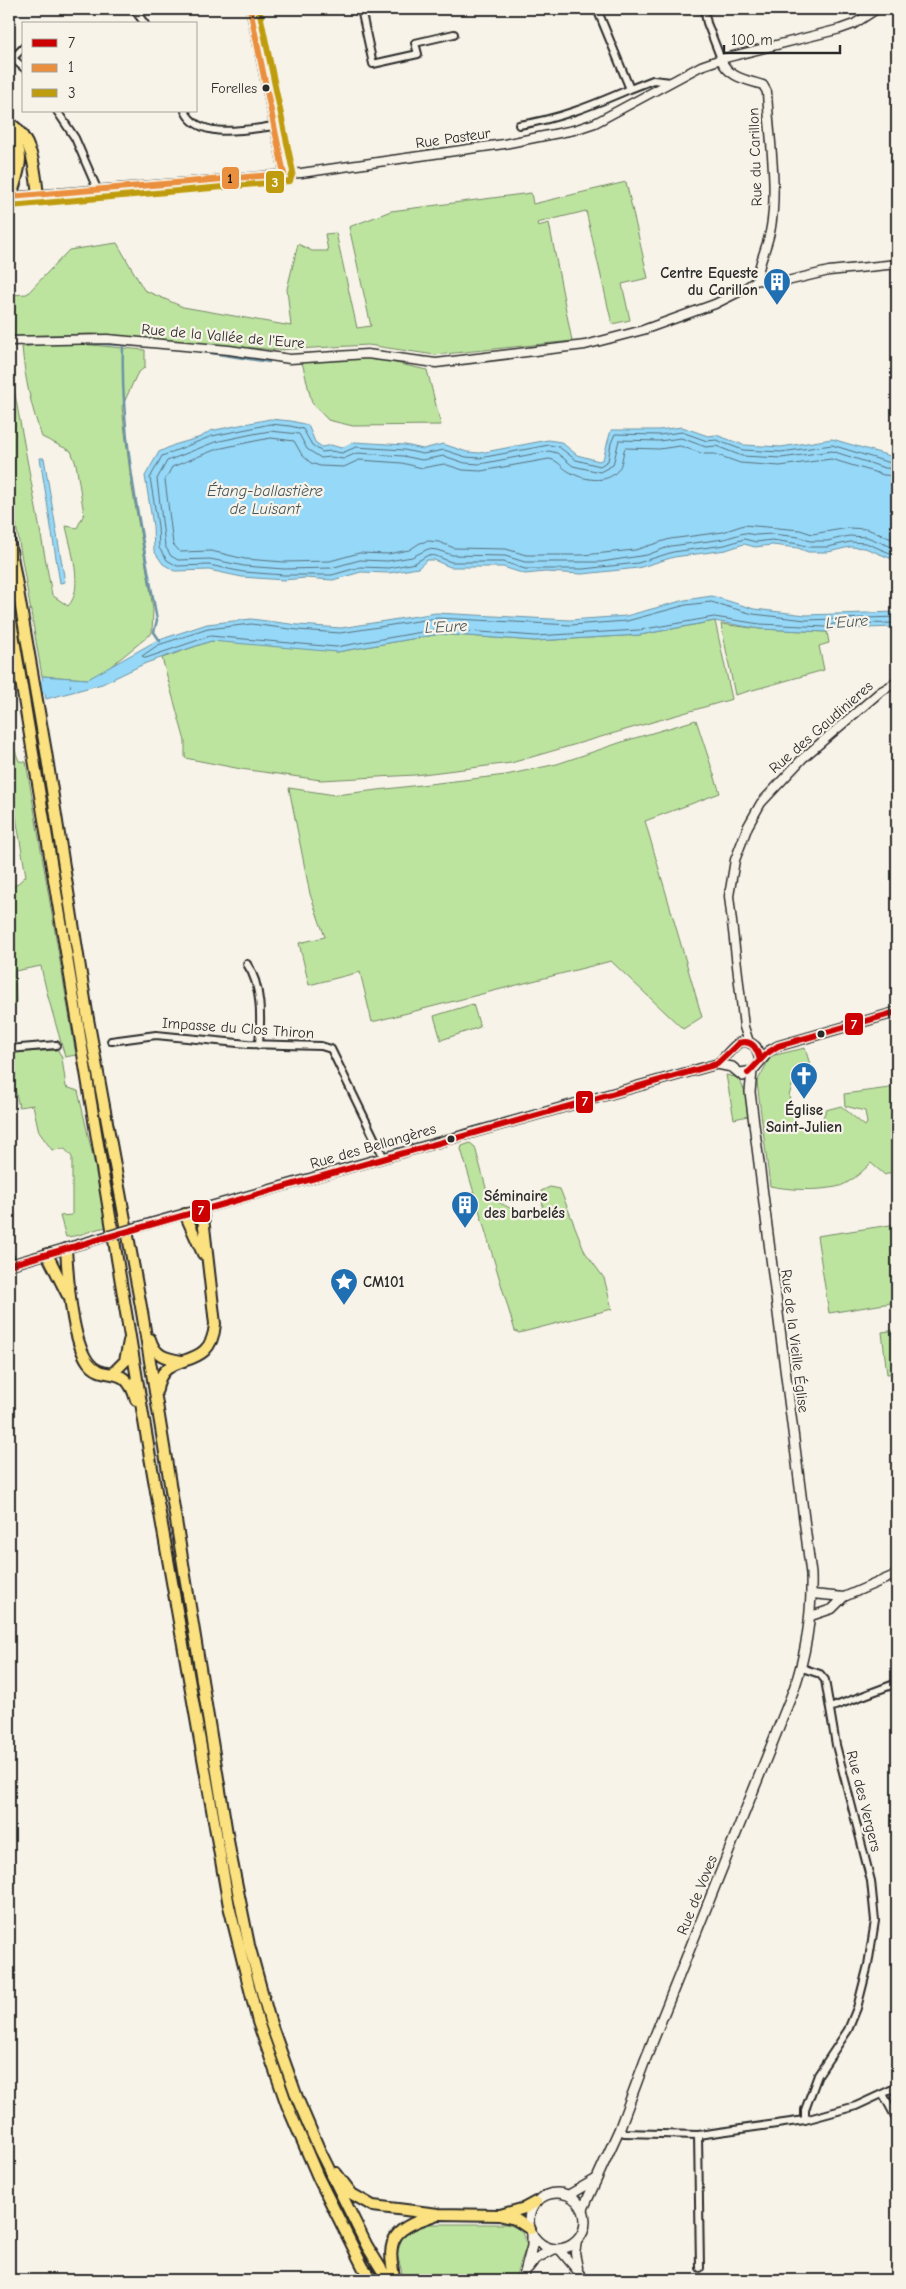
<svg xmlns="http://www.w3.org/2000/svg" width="906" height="2289" font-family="'Comic Neue',sans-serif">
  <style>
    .green { fill: #bde49f; stroke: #748865 }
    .water { fill: #96d8f7; stroke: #6b93a5 }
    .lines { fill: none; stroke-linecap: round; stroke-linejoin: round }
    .shore { stroke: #56707d; stroke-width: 1 }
    .stream { stroke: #6b93a5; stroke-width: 2.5 }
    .river { stroke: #96d8f7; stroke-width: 14 }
    .minor-casing { stroke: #2b2b2b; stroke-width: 10 }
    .tertiary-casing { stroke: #2b2b2b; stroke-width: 11 }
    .secondary-casing { stroke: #2b2b2b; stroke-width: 12 }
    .primary-casing { stroke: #2b2b2b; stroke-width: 14 }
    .minor { stroke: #f7f3e8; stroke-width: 6 }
    .tertiary { stroke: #f7f3e8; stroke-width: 8 }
    .secondary { stroke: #f7f3e8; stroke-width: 9 }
    .primary { stroke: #fbe180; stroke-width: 10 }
    .secondary-bridge-casing { stroke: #2b2b2b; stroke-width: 12; stroke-linecap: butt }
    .secondary-bridge { stroke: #f7f3e8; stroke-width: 9 }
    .bus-1-casing { stroke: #f7f3e8; stroke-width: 10 }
    .bus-2-casing { stroke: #f7f3e8; stroke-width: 10 }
    .bus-3-casing { stroke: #f7f3e8; stroke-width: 10 }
    .bus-1 { stroke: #c00; stroke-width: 6 }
    .bus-2 { stroke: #ea8f3e; stroke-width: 6 }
    .bus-3 { stroke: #bf9c0d; stroke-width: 6 }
    .bus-dot { fill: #2b2b2b; stroke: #f7f3e8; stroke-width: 2 }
    .labels { text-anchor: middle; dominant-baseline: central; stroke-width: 4.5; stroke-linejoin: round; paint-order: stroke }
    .bus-label { font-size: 14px; fill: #2b2b2b; stroke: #f7f3e8; text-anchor: end }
    .street-label { font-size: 15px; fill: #2b2b2b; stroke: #f7f3e8 }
    .poi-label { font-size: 15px; font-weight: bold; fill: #2b2b2b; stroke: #f7f3e8; text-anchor: start }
    .water-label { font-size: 16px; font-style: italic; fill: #46565e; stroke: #f7f3e8 }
    .line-badge { stroke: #f7f3e8; stroke-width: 2 }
    .badge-label { font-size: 14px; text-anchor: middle; font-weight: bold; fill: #fff }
    .pale-badge-label { font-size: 14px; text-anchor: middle; font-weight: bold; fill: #111 }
  </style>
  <rect width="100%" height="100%" fill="#f7f3e8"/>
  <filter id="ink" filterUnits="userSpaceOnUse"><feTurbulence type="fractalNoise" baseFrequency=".02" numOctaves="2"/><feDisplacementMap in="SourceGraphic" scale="10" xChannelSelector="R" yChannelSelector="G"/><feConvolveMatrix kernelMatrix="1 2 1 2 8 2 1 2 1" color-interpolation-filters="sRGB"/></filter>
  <g filter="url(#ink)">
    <path class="green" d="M 9,142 L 13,147 L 14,170 L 9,177 Z
      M 626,182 L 648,278 L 622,284 L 630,320 L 612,324 L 586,211 L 537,223 L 538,226 L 549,223 L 572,341 L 435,355 L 368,345 L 277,350 L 90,334 L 9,336 L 9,295 L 27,294 L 69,250 L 117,243 L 144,290 L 183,307 L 291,326 L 287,289 L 298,244 L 312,251 L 328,251 L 325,234 L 336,233 L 357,328 L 371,326 L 349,227 L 391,211 L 531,193 L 533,204 Z
      M 59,342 L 145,350 L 145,367 L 137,374 L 122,407 L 131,482 L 150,588 L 153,610 L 152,633 L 105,671 L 88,679 L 42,676 L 9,484 L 9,362 L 52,595 L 68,606 C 85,589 70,547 66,526 L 77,528 L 84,514 L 76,464 L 71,451 L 42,437 C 31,407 25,379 22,347 Z
      M 368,357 L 427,370 L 441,425 L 353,426 L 328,420 L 312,403 L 302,362 Z
      M 715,621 L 732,699 L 511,763 L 415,775 L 321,780 L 241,769 L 185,758 L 185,741 L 162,658 L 211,641 L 265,642 L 337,652 L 440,634 L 535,641 L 572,639 L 640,635 Z
      M 721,624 L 760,629 L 827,632 L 829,643 L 819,646 L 824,670 L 735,695 Z
      M 696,720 L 720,793 L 645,821 L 702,1017 L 683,1029 L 611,961 L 372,1022 L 360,972 L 309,985 L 299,943 L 325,937 L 310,894 L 289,788 L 335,795 L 506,775 L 557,764 L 625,741 Z
      M 9,736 L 19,761 L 26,762 L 76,1055 L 65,1057 C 57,1027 47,997 41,966 L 15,971 L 16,1004 L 9,1004 L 9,891 L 26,876 L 9,776 Z
      M 473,1004 L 480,1027 L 441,1040 L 434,1016 Z
      M 805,1048 L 811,1068 L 795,1075 L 789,1096 L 797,1125 L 811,1128 L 820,1125 L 826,1110 L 841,1106 L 865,1126 L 867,1123 L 865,1111 L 845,1106 L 844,1094 L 897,1087 L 896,1070 L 897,1069 L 897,1169 L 885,1175 L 871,1163 C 862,1172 848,1185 836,1187 C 815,1191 790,1190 770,1186 L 757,1082 L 771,1056 Z
      M 58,1050 L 62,1058 L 66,1087 L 78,1091 L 109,1227 C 93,1228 84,1236 66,1237 L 60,1216 L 72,1215 L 72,1157 L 65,1149 L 52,1150 L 39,1132 L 33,1105 L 19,1107 L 14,1084 L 9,1081 L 9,1053 Z
      M 726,1075 L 739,1078 L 745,1092 L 748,1116 L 734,1119 Z
      M 470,1143 L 475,1147 L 489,1199 C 507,1203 519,1219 539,1213 L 543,1206 L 541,1191 L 550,1187 L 560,1189 L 585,1252 L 604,1278 L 612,1309 L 519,1333 L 515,1331 L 461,1149 L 462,1146 Z
      M 897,1224 L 897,1302 L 829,1313 L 817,1236 Z
      M 897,1330 L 897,1373 L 887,1374 L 882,1332 Z
      M 426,2224 L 508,2224 L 521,2230 L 527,2245 L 514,2280 L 404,2280 L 397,2254 L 403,2234 Z"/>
    <path class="water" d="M 270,419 L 291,421 L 308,425 L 315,442 L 322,447 L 331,445 L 341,448 L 354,442 L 405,445 L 423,449 L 443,444 L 467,452 L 480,453 L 548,440 L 561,442 L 577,455 L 599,461 L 603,459 L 611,430 L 659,430 L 682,427 L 708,436 L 716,435 L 744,445 L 781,447 L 832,439 L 897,458 L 897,561 L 865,548 L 850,547 L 828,552 L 808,552 L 798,548 L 772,545 L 755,547 L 744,544 L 726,550 L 674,557 L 638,568 L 583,574 L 545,572 L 525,574 L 503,567 L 450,567 L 434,560 L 427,560 L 418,568 L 389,573 L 361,572 L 333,580 L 305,578 L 284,580 L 242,577 L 209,570 L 175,571 L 163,564 L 154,551 L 153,526 L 145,476 L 159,452 L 174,445 L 201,437 L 210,431 Z
      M 40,458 L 44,458 L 65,582 L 60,583 Z
      M 712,596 L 754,609 L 806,615 L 897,612 L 897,627 L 833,629 L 827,632 L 760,629 L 714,621 L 640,635 L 535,641 L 440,634 L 337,652 L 211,641 L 146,663 L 102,684 L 46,699 L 42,676 L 88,679 L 156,641 L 207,624 L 251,619 L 298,625 L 341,628 L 436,613 L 570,620 L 626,616 L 685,600 Z"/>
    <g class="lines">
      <path class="shore" d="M 897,463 L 887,462 L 832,445 L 781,452 L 743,450 L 716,440 L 707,441 L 682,432 L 659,435 L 615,434 L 611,443 L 608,461 L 600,466 L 576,460 L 559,447 L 549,445 L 480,458 L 466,457 L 444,450 L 423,454 L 404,450 L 356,447 L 342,453 L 331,451 L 322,452 L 312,445 L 303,429 L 290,426 L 270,424 L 252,428 L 212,436 L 162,456 L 150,478 L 158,526 L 159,548 L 167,560 L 177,566 L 209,565 L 243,572 L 284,575 L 332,575 L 360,567 L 389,568 L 415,563 L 428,555 L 436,556 L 451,562 L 504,562 L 525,569 L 583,569 L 638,563 L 673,552 L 725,545 L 744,539 L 756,542 L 772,540 L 799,544 L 809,547 L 828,547 L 850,542 L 866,543 L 897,556
        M 897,469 L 885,468 L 832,451 L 781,458 L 742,456 L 716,446 L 706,447 L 681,438 L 659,441 L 619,440 L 613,465 L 600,472 L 573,466 L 557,453 L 549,451 L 480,464 L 465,463 L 444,456 L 422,460 L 403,456 L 357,453 L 343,459 L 331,457 L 321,458 L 307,449 L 299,434 L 270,431 L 253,434 L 215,442 L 167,461 L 157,479 L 165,546 L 171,556 L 178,560 L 210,559 L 244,566 L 284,569 L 331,568 L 360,560 L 388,561 L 412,557 L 428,549 L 437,550 L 452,555 L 505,556 L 525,562 L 601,562 L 647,555 L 671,546 L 724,539 L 744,533 L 756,535 L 772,534 L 799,537 L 810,541 L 827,541 L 849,536 L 867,537 L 897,549
        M 897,476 L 884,475 L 831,459 L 780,466 L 740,463 L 715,454 L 704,454 L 680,446 L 659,449 L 625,448 C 622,455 623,464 618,470 C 607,485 582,480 568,471 C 561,467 558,460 549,459 L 481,471 L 463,470 L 444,464 L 422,468 L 402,463 L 359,460 L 344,467 L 320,466 L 311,463 L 302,455 L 294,441 L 271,438 L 255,441 L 217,449 L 172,467 L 165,480 L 173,544 L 180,552 L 211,551 L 245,559 L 284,562 L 330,561 L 359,553 L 388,554 L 409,550 L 420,543 L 428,541 L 439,542 L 454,548 L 506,549 L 526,555 L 583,555 L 635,550 L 670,539 L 723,532 L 744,525 L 800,530 L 812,534 L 849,528 L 867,529 L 897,541
        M 897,617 L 806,620 L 753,614 L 711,602 L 686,605 L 627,621 L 571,625 L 437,618 L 340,633 L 298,630 L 251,624 L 208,629 L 158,645 L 142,656 L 146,658 L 210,636 L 336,647 L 439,629 L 536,636 L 639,630 L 714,617 L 760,624 L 826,627 L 833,624 L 897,623
        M 51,681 L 69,683 L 71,686 L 52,692 L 49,684 Z"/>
      <path class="stream" d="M 85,343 L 123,345
        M 147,346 L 123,345 C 120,437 141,529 157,620 L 154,632 L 160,641
        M 192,350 L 269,362"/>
      <path class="river" d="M 9,675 L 28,689 L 63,685"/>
      <defs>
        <path id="minor" d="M 134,9 L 145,24
          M 250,9 L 284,174
          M 361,9 L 373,64 L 418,54 L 415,43 L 454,34
          M 597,9 L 630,89 L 653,80 L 671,82
          M 704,9 L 707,23 L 721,59
          M 9,55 L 24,68
          M 13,58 L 24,47
          M 57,111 L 75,138 L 98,191
          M 185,111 C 199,141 248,129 275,126
          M 519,125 C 559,119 593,105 630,89
          M 247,964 C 262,985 261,1019 259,1045
          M 111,1041 L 156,1035 L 248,1044 L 321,1046 L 331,1049 L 384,1158
          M 9,1049 L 56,1045
          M 9,1255 L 12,1265
          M 802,1668 L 820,1674 L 825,1680 L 836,1745 L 871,1881 L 875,1921 L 868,1965 L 857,2008 L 848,2030 L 818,2075 L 805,2110 L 805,2120
          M 830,1708 L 897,1683
          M 883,2094 L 897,2120
          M 619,2130 L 624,2133 L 698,2135 L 805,2120 L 856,2106 L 897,2087
          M 698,2135 L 700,2268"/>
        <path id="tertiary" d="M 721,59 C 727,77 747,80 763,85 L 767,92 C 769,135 778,185 771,227 C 768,246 759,261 757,280
          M 9,197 L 301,173 L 504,144 L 574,130 L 595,123 L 701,66 L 721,59 L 840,29 L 854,24 L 877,9
          M 9,341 L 107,339 L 229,350 L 290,359 L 367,354 L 436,363 L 585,345 L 643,330 L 715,304 L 741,291 L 757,280 L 787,281 L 829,271 L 897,264
          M 749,1042 L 744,1027 L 729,896 L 735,860 L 748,826 L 761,803 L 803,758 L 880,692 L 897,682
          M 812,1594 L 844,1597 L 897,1574
          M 811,1616 L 832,1609 L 844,1597
          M 577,2241 L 575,2253 L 578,2268
          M 559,2249 L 585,2280"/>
        <path id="secondary" d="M 717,1064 L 732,1067 L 743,1076
          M 741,1073 L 752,1071 L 769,1051 L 778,1046 L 897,1012
          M 152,1223 L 717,1064 C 730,1055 738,1031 756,1047 L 760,1060
          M 9,1265 L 84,1243
          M529 2221a28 28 0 1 1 56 0a28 28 0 1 1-56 0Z
          M 569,2195 L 595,2180
          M 583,2209 L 619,2130 L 644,2063 L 794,1689 C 807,1651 812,1614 811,1574 L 750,1092 L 752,1071
          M 528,2268 L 535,2259 L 554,2249
          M 523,2280 L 532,2246 L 532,2234"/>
        <path id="primary" d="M 9,122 C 33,139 35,168 38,196
          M 9,132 C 28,155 18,171 11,197
          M 9,539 L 46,752 L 88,1019 L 142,1312 L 230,1852 L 249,1945 L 270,2021 L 298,2100 L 319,2149 L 367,2246 L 388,2280
          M 9,609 L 150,1457 L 229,1906 L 258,2022 L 287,2105 L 318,2177 L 363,2267 L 373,2280
          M 185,1214 L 203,1254
          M 66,1249 C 68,1279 71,1338 88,1362 C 104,1384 125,1360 136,1400
          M 47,1254 L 67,1294
          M 150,1339 C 155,1356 165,1358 181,1361
          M 113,1373 L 125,1361 L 129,1341
          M 157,1390 C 162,1346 211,1376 215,1324 L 202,1209
          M 336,2173 L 352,2194 L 373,2206 L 438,2214 L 500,2215 L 525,2208 L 536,2202
          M 503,2216 L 515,2219 L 530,2229
          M 395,2280 C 384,2236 396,2228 435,2215"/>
      </defs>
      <use href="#minor" class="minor-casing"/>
      <use href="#tertiary" class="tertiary-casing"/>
      <use href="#secondary" class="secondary-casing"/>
      <use href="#primary" class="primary-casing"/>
      <use href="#minor" class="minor"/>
      <use href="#tertiary" class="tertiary"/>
      <use href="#secondary" class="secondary"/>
      <use href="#primary" class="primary"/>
      <defs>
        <path id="secondary-bridge" d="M 84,1243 L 152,1223"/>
      </defs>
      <use href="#secondary-bridge" class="secondary-bridge-casing"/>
      <use href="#secondary-bridge" class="secondary-bridge"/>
      <defs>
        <path id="bus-1" d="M 748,1073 L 766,1054 L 778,1046 L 897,1012
          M 9,1265 L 717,1064 L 739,1043 C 753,1039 757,1049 760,1060"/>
        <path id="bus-2" d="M 9,197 L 284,174 L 250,9"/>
        <path id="bus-3" d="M 10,206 L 290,181 L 293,172 L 259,9"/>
      </defs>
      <use href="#bus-1" class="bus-1-casing"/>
      <use href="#bus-2" class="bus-2-casing"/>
      <use href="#bus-3" class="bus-3-casing"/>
      <use href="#bus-1" class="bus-1"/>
      <use href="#bus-2" class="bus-2"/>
      <use href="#bus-3" class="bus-3"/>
    </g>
  </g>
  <defs>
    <symbol id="building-pin" viewBox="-11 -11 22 30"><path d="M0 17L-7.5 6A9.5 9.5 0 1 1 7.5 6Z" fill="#1f6fb2" stroke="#f7f3e8"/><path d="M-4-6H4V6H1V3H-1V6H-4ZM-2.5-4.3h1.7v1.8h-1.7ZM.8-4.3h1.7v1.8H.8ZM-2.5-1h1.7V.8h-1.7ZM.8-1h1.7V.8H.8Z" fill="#fff"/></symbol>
    <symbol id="church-pin" viewBox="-11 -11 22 30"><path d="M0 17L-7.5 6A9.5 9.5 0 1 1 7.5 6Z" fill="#1f6fb2" stroke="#f7f3e8"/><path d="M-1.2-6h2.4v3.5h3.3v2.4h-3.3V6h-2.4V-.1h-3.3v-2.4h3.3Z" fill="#fff"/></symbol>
    <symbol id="sight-pin" viewBox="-11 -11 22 30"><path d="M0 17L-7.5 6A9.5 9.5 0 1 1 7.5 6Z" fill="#1f6fb2" stroke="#f7f3e8"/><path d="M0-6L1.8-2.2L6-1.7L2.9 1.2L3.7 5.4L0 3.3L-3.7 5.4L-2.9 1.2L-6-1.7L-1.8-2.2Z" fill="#fff"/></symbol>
  </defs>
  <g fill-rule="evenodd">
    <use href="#building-pin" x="761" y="266" width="32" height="43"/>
    <use href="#church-pin" x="788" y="1060" width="32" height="43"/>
    <use href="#building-pin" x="449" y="1189" width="32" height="43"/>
    <use href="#sight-pin" x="328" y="1266" width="32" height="43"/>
  </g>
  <g class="bus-dot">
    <circle cx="266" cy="88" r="4.5"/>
    <circle cx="821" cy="1034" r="4.5"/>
    <circle cx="451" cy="1139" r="4.5"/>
  </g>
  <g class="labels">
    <g class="bus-label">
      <text x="257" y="88">Forelles</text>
    </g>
    <g class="street-label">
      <text transform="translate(453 138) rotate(-8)">Rue Pasteur</text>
      <text transform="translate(755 157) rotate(-92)">Rue du Carillon</text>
      <text transform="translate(223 336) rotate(5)">Rue de la Vallée de l'Eure</text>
      <text transform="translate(821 727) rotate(-41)">Rue des Gaudinieres</text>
      <text transform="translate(238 1028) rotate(4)">Impasse du Clos Thiron</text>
      <text transform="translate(373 1146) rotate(-16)">Rue des Bellangères</text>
      <text transform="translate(795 1341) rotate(83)">Rue de la Vieille Église</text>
      <text transform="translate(864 1801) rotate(76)">Rue des Vergers</text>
      <text transform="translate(697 1895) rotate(-68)">Rue de Voves</text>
    </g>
    <g class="poi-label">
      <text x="758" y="273" text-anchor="end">Centre Equeste<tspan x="758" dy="17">du Carillon</tspan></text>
      <text x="804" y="1110" text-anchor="middle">Église<tspan x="804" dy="17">Saint-Julien</tspan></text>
      <text x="484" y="1196">Séminaire<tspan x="484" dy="17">des barbelés</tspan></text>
      <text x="363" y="1282">CM101</text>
    </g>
    <g class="water-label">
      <text x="265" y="491">Étang-ballastière<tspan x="265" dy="18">de Luisant</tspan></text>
      <text transform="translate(847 622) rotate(-4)">L'Eure</text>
      <text transform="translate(446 627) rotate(-3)">L'Eure</text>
    </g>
  </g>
  <g class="line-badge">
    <rect x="221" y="166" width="19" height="24" rx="5" fill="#ea8f3e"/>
    <rect x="265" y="170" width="20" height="24" rx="5" fill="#bf9c0d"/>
    <rect x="844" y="1012" width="20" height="24" rx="5" fill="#c00"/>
    <rect x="575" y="1090" width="19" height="24" rx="5" fill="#c00"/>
    <rect x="191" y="1199" width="20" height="24" rx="5" fill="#c00"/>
  </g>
  <g class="badge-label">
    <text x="275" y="187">3</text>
    <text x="854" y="1029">7</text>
    <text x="585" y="1106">7</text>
    <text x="201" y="1215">7</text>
  </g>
  <g class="pale-badge-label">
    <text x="230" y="183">1</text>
  </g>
  <rect width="906" height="2289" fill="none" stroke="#f7f3e8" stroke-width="30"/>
  <rect x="15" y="15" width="876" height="2259" fill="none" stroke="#2b2b2b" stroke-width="2" filter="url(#ink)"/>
  <rect x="22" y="22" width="175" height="90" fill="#f7f3e8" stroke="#a5a39c"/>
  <rect x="32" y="39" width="25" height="8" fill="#cc0000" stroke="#a5a39c"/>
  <text x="68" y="48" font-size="15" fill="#2b2b2b">7</text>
  <rect x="32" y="64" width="25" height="8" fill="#ea8f3e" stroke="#a5a39c"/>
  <text x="68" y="72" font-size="15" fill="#2b2b2b">1</text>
  <rect x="32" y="89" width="25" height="8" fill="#bf9c0d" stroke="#a5a39c"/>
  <text x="68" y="98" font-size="15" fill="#2b2b2b">3</text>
  <path d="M724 45v8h116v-8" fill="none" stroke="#2b2b2b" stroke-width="2.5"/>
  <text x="731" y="45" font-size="15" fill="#2b2b2b" stroke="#f7f3e8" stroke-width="4" paint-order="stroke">100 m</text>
</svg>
